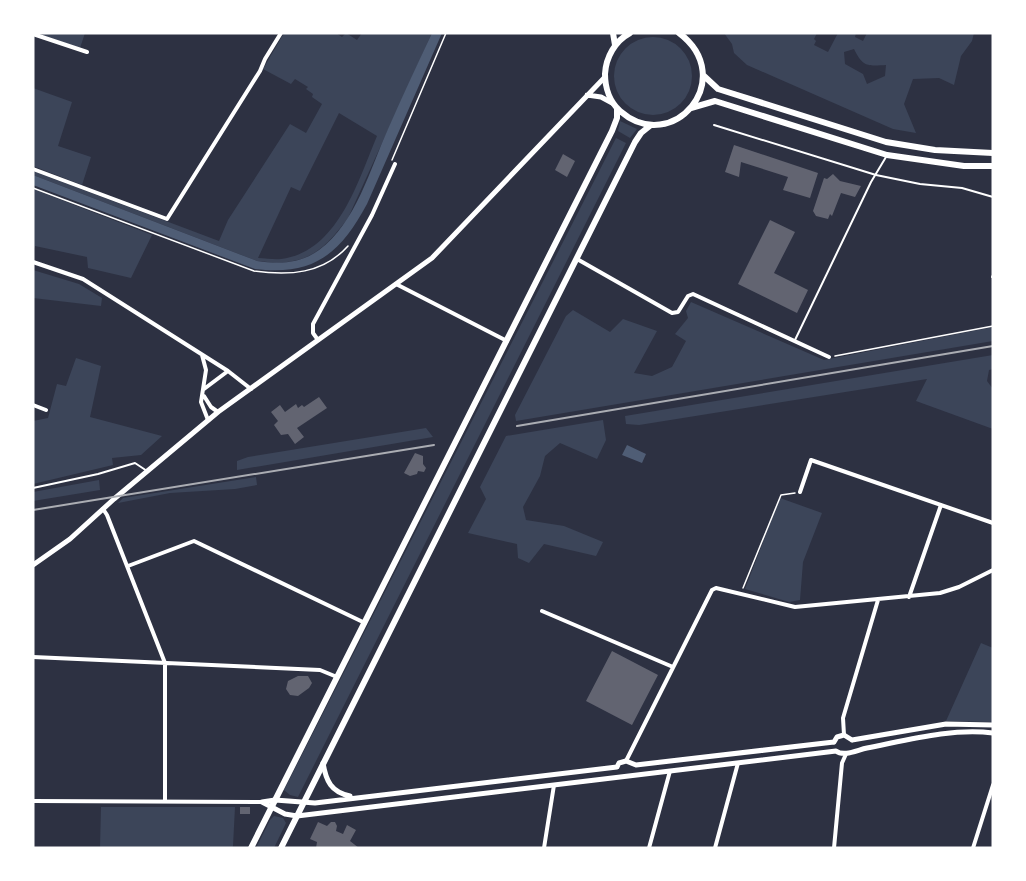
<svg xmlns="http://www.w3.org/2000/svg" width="1026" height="881" font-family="Cabin,sans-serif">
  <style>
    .green { fill: #3c4559; fill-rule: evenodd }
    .water { fill: #4f5d75 }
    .building { fill: #626471 }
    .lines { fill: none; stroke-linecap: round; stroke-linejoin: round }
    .path { stroke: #fff; stroke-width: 1.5 }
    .service { stroke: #fff; stroke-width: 2 }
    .minor { stroke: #fff; stroke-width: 4 }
    .tertiary { stroke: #fff; stroke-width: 5 }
    .secondary { stroke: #fff; stroke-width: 6 }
    .rail { stroke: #abadb3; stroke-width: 2 }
  </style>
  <rect width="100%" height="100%" fill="#2d3142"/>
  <path class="green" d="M 37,33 L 85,33 L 80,48 Z
    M 284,33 L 336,33 L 342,37 L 346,33 L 357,40 L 362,33 L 432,33 L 348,218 C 321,254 304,267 257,261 L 33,175 L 33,171 L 219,241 L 228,220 L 290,124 L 306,133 L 322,104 L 312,97 L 313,94 L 306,89 L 308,87 L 295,79 L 291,84 L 263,69 ZM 339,113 L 377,136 C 358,181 338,252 281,259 C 274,260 266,258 258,258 L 291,187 L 300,191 Z
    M 724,33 L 817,33 L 814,39 L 816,41 L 814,45 L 828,52 L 838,33 L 856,33 L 855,37 L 863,41 L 867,33 L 974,33 L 972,41 L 961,56 L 954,85 L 939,78 L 913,79 L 904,104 L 916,133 L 893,129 L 747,65 L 734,53 L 732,44 ZM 854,49 C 863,67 867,66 886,65 L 885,76 L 867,84 L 863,74 L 845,64 L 844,52 Z
    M614 76a39 39 0 1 1 78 0a39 39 0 1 1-78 0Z
    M 33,88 L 72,102 L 58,146 L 91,157 L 82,185 L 33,166 Z
    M 620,121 L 637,129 L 630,138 L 618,131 Z
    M 616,138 L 626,143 L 298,797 L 290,795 L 284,790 Z
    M 33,189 L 152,235 L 131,278 L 88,268 L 87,257 L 35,246 L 33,252 Z
    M 33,270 L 79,284 L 102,298 L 101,306 L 33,298 Z
    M 691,302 L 824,360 L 993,327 L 993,341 L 516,421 L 515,415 L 566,316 L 573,310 L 610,332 L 623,319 L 657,331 L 634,373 L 652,376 L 672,367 L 686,341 L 675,334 L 688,318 L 686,311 Z
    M 993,355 L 993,369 L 989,370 L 987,381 L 993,389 L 993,429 L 916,401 L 927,379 L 639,425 L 626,424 L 625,416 Z
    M 76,358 L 101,366 L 90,417 L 162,436 L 141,455 L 112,458 L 113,465 L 33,484 L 33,421 L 48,418 L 57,384 L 66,386 Z
    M 603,420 L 606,440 L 597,459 L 560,443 L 545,456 L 540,476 L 523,507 L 526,520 L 564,526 L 603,542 L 596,556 L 544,544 L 529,563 L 518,558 L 517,544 L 468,533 L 486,499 L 480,487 L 506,436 Z
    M 426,428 L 433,437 L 237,470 L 237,461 L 248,457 Z
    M 256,477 L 257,485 L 235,489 L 170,493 L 118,503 L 123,498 Z
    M 99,480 L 100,490 L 33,501 L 33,492 Z
    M 780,498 L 822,513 L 803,562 L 800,600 L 789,602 L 745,589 Z
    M 981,643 L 993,648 L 993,722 L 946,721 Z
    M 101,807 L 235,807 L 233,846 L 232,848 L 100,848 Z
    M 274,816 L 283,818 L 286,823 L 274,848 L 256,848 L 270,820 Z"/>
  <path class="water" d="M 432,33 L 442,33 L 367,204 C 340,254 314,276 255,269 L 33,185 L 33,175 L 257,261 C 279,264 300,264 319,250 C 356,223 370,169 388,129 C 402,97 417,65 432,33 Z
    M 627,445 L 646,454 L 642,463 L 622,455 Z"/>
  <path class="building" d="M 734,145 L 818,173 L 810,198 L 783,190 L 788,177 L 741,162 L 739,177 L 725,172 Z
    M 563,154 L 575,161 L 567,177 L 555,170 Z
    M 833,174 L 840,181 L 861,186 L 855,197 L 841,193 L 832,216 L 830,214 L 828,219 L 816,216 L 813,211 L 824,178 L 827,179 Z
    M 770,220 L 795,232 L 774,273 L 808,290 L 797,313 L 738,284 Z
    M 319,397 L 327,408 L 297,428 L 304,437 L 295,444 L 288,434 L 281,435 L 274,425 L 278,421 L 271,412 L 280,405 L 285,412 L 296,404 L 298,408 L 302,405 L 304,407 Z
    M 415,453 L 423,456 L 423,464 L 426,468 L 424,472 L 418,471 L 417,474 L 410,476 L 404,473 Z
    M 612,651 L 658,675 L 632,725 L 586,701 Z
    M 298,676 L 308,676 L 312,683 L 309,688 L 298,696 L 290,695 L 286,689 L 288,681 Z
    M 240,807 L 250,807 L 250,814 L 240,814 Z
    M 318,822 L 327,826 L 331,822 L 335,822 L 337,826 L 336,831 L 343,834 L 347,825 L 356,830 L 350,841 L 359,848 L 316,848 L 317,842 L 310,839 Z"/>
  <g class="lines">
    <path class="path" d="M 392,160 L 446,33
      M 33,188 L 254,271 C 289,276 323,274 348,246
      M 835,356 L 993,326
      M 743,588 L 781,495 L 795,493"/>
    <path class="service" d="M 714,125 L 876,175 L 920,184 L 962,188 L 993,197
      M 992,277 L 993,275
      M 795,340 L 871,182 L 886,157
      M 33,488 L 98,474 L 135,463 L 147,471"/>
    <path class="minor" d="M 33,34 L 87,52
      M 33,169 L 167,219 L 260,71 L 265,59 L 281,33
      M 577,259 L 672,313 L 678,312 L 688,296 L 693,294 L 829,357
      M 33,262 L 83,279 L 228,371 L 251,389
      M 396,284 L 507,341
      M 318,340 L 313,333 L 313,324 L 372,215 L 395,164
      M 202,355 L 206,370 L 201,402 L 208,420
      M 204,389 L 228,371
      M 204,396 L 211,407 L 218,412
      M 33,405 L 46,410
      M 800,492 L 811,460 L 993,523
      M 103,509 L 107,515 L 165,663 L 165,802
      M 128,566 L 194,541 L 365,623
      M 909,597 L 941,505
      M 542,611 L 673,667
      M 33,657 L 320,670 L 337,677
      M 844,735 L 843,718 L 878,600
      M 626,761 L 712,590 L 716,588 L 795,607 L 940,593 L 959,587 L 993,570
      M 33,801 L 262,802
      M 544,848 L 554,785
      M 649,848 L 670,771
      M 715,848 L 738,763
      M 834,848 L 842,763 L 846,754
      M 973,848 L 993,785"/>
    <path class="tertiary" d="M 587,95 L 601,97 L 614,104
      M 33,565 L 70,539 L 114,499 L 218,412 L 432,258 L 605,77
      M 852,740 L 946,724 L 993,725
      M 834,742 L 837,737 L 844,735 L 852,740
      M 323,763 C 326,781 331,792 350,796
      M 617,767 L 619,763 L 626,761 L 636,765 L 834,742
      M 262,802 L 285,814 L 297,816 L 836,751 C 844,757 857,750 867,748 C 908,740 951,728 993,733
      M 262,802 L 275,800 L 315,803 L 617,767"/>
    <path class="secondary" d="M 613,33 L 615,45
      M 630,33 C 615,41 606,57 605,74 C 605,88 610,102 620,111 C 673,157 739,78 679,33
      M 703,75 L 718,89 L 886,142 L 935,150 L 993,153
      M 691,108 L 715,101 L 887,155 L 964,166 L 993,166
      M 251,848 L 612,131 L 617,118 L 617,108
      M 281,848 L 635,142 L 641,133 L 651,125"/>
    <path class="rail" d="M 517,426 L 993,346
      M 33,510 L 434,445"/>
  </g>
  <rect width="1026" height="881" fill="none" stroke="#ffffff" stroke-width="69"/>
</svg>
